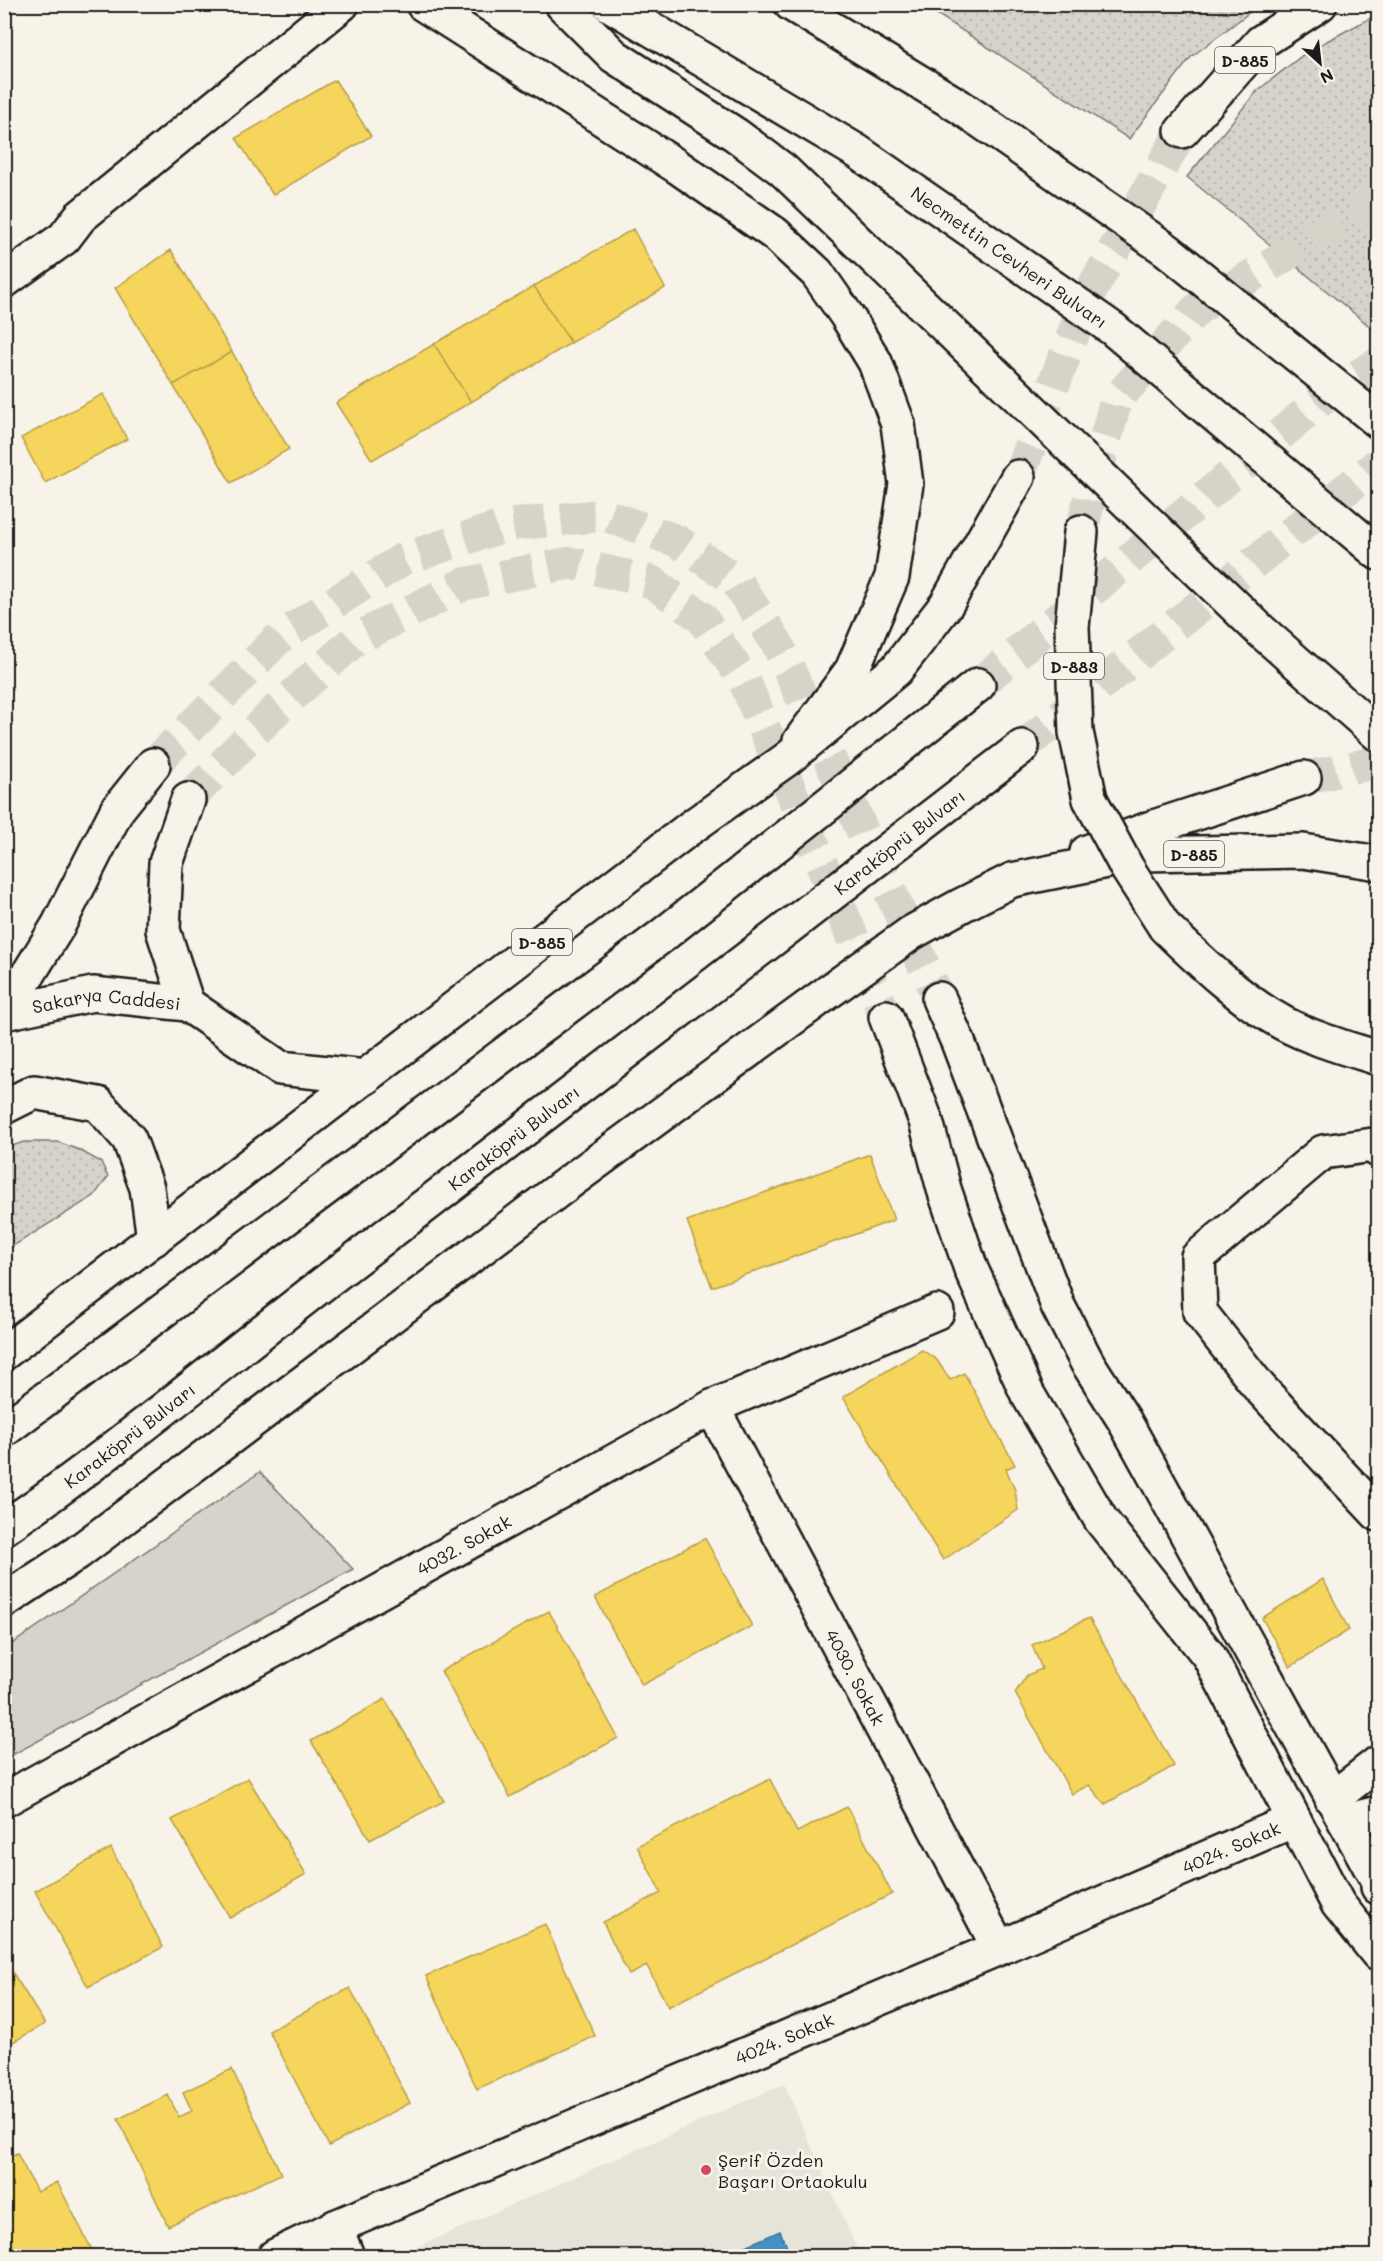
<svg xmlns="http://www.w3.org/2000/svg" width="1383" height="2261" font-family="Mali,sans-serif">
  <style>
    .built { fill: #e6e3d9 }
    .grass { fill: url(#grass-dots); stroke: #7a7874; stroke-width: 1.5 }
    .park { fill: #d7d3cb; stroke: #7a7874; stroke-width: 1.5 }
    .homes { fill: #f6d55c; stroke: #b59e49; stroke-width: 1.5 }
    .schools { fill: #4393c3; stroke: #376f91; stroke-width: 1.5 }
    .lines { fill: none; stroke-linecap: round; stroke-linejoin: round }
    .major-tunnel { stroke: #d6d3c9; stroke-width: 33; stroke-dasharray: 33 16; stroke-linecap: butt }
    .highway-tunnel { stroke: #d6d3c9; stroke-width: 33; stroke-dasharray: 33 16; stroke-linecap: butt }
    .minor-casing { stroke: #1c1c1c; stroke-width: 38 }
    .major-casing { stroke: #1c1c1c; stroke-width: 38 }
    .highway-casing { stroke: #1c1c1c; stroke-width: 38 }
    .minor { stroke: #f7f3e8; stroke-width: 33 }
    .major { stroke: #f7f3e8; stroke-width: 33 }
    .highway { stroke: #f7f3e8; stroke-width: 33 }
    .highway-bridge-casing { stroke: #1c1c1c; stroke-width: 38; stroke-linecap: butt }
    .highway-bridge { stroke: #f7f3e8; stroke-width: 33 }
    .poi-dot { fill: #d1495b; stroke: #f7f3e8; stroke-width: 2 }
    .labels { text-anchor: middle; dominant-baseline: central; stroke-width: 6; stroke-linejoin: round; paint-order: stroke }
    .shield { fill: #f7f3e8; stroke: #5e5c59; stroke-width: 1.5 }
    .shield-label { font-size: 16px; font-weight: bold; fill: #1c1c1c }
    .street-label { font-size: 18px; fill: #1c1c1c; stroke: #f7f3e8 }
    .poi-label { font-size: 18px; fill: #1c1c1c; stroke: #f7f3e8; text-anchor: start }
  </style>
  <defs>
    <pattern id="grass-dots" width="8" height="8" patternUnits="userSpaceOnUse" patternTransform="scale(1.5)"><rect width="8" height="8" fill="#d7d3cb"/><path d="M2 2h.1M6 6h.1" fill="none" stroke="#b8b5ae" stroke-width="1.8" stroke-linecap="round"/></pattern>
  </defs>
  <rect width="100%" height="100%" fill="#f7f3e8"/>
  <filter id="ink" filterUnits="userSpaceOnUse"><feTurbulence type="fractalNoise" baseFrequency=".0167" numOctaves="2"/><feDisplacementMap in="SourceGraphic" scale="12" xChannelSelector="R" yChannelSelector="G"/><feConvolveMatrix kernelMatrix="1 2 1 2 8 2 1 2 1" color-interpolation-filters="sRGB"/></filter>
  <g filter="url(#ink)">
    <path class="built" d="M 784,2084 L 860,2256 L 397,2256 Z"/>
    <path class="grass" d="M 923,5 L 1259,5 L 1191,57 L 1129,139 Z
      M 1378,14 L 1378,333 L 1187,177 L 1257,91 L 1308,51 Z
      M 24,1142 L 58,1142 L 79,1150 L 101,1162 L 108,1177 L 94,1196 L 5,1251 L 5,1148 Z"/>
    <path class="park" d="M 260,1472 L 353,1569 L 5,1759 L 5,1649 Z"/>
    <path class="homes" d="M 335,80 L 371,136 L 273,195 L 236,138 Z
      M 633,229 L 665,288 L 571,343 L 534,286 Z
      M 171,250 L 232,352 L 173,385 L 115,288 Z
      M 534,286 L 571,343 L 471,402 L 434,344 Z
      M 434,344 L 471,402 L 372,460 L 336,403 Z
      M 232,352 L 289,449 L 231,483 L 173,385 Z
      M 103,394 L 127,439 L 45,483 L 21,438 Z
      M 870,1154 L 894,1220 L 712,1287 L 687,1221 Z
      M 922,1350 L 937,1360 L 950,1380 L 964,1373 L 1015,1465 L 1006,1469 L 1015,1490 L 1018,1510 L 943,1560 L 843,1397 Z
      M 705,1538 L 752,1626 L 642,1685 L 595,1597 Z
      M 1323,1579 L 1349,1630 L 1290,1667 L 1262,1618 Z
      M 549,1611 L 618,1738 L 510,1797 L 441,1671 Z
      M 1089,1618 L 1174,1766 L 1105,1804 L 1089,1785 L 1072,1794 L 1015,1693 L 1027,1675 L 1042,1669 L 1032,1645 Z
      M 385,1699 L 444,1801 L 370,1840 L 311,1741 Z
      M 248,1778 L 306,1874 L 230,1918 L 172,1820 Z
      M 770,1779 L 797,1832 L 847,1807 L 892,1894 L 668,2007 L 647,1966 L 629,1975 L 603,1922 L 661,1893 L 637,1846 Z
      M 111,1848 L 163,1947 L 88,1987 L 35,1891 Z
      M 545,1924 L 595,2036 L 477,2089 L 426,1976 Z
      M 4,1959 L 45,2024 L 4,2047 Z
      M 350,1988 L 410,2103 L 329,2146 L 269,2031 Z
      M 232,2069 L 281,2174 L 168,2226 L 118,2119 L 168,2095 L 179,2117 L 192,2111 L 183,2092 Z
      M 17,2153 L 37,2192 L 57,2182 L 95,2256 L 4,2256 L 4,2159 Z"/>
    <path class="schools" d="M 780,2231 L 791,2256 L 723,2256 Z"/>
    <g class="lines">
      <path class="major-tunnel" d="M 153,765 L 280,637 L 403,559 L 507,525 L 605,515 L 677,541 L 735,580 L 777,643 L 939,999
        M 1304,778 L 1378,762
        M 188,800 L 274,712 L 356,639 L 464,584 L 570,563 L 652,582 L 701,617 L 744,680 L 886,1017"/>
      <path class="highway-tunnel" d="M 1018,477 L 1088,296 L 1182,131
        M 1081,532 L 1116,400 L 1197,309 L 1378,199
        M 978,685 L 1336,388 L 1378,364
        M 1022,747 L 1378,464"/>
      <defs>
        <g id="minor">
          <path d="M 4,281 L 64,238 L 80,217 L 342,4"/>
          <path d="M 1378,1150 L 1373,1145 L 1323,1152 L 1198,1257 L 1200,1312 L 1259,1387 L 1378,1514"/>
          <path id="s1" d="M 712,1407 L 999,1948"/>
          <path d="M 1332,1799 L 1378,1763"/>
          <path id="s2" d="M 4,1800 L 712,1407 L 937,1312"/>
          <path d="M 1345,1821 L 1378,1813"/>
          <path d="M 335,2227 L 347,2256"/>
          <path id="s3" d="M 275,2256 L 335,2227 L 999,1948 L 1294,1820"/>
        </g>
        <g id="major">
          <path d="M 423,4 L 678,167 L 775,234 L 817,273 L 847,316 L 875,362 L 898,424 L 906,484 L 892,577 L 852,670 L 800,741"/>
          <path d="M 562,4 L 614,56 L 736,135 L 783,170 L 1260,630 L 1378,734"/>
          <path id="s4" d="M 609,4 L 858,152 L 1113,329 L 1378,553"/>
          <path d="M 791,4 L 959,106 L 1167,250 L 1378,421"/>
          <path d="M 1087,852 L 1154,827 L 1304,778"/>
          <path d="M 939,999 L 958,1042 L 1058,1306 L 1087,1362 L 1124,1420 L 1345,1821 L 1378,1881 L 1378,1887"/>
          <path d="M 187,1004 L 163,930 L 166,863 L 188,800"/>
          <path d="M 5,1012 L 58,926 L 117,810 L 153,765"/>
          <path id="s5" d="M 4,1013 L 93,994 L 187,1004 L 280,1068 L 366,1077"/>
          <path d="M 886,1017 L 926,1121 L 944,1189 L 971,1269 L 1027,1393 L 1101,1520 L 1209,1656 L 1338,1904 L 1378,1954"/>
          <path d="M 4,1107 L 34,1092 L 98,1104 L 129,1139 L 147,1188 L 154,1239"/>
        </g>
        <g id="highway">
          <path d="M 1182,131 L 1261,42 L 1320,4"/>
          <path d="M 1081,532 L 1072,627 L 1076,732 L 1090,799"/>
          <path d="M 1165,927 C 1201,962 1239,999 1283,1023 C 1313,1039 1346,1048 1378,1058"/>
          <path d="M 4,1353 L 690,828 L 787,759 L 896,670 L 946,605 L 1018,477"/>
          <path d="M 4,1430 L 663,935 L 978,685"/>
          <path id="s6" d="M 4,1528 C 118,1450 223,1361 332,1277 C 562,1100 793,925 1022,747"/>
          <path d="M 4,1601 L 77,1553 L 572,1180 L 827,993 L 911,933 L 962,905 L 1012,880 L 1141,854 L 1303,851 L 1378,863"/>
        </g>
      </defs>
      <use href="#minor" class="minor-casing"/>
      <use href="#major" class="major-casing"/>
      <use href="#highway" class="highway-casing"/>
      <use href="#minor" class="minor"/>
      <use href="#major" class="major"/>
      <use href="#highway" class="highway"/>
      <defs>
        <path id="highway-bridge" d="M 1090,799 L 1127,868 L 1165,927"/>
      </defs>
      <use href="#highway-bridge" class="highway-bridge-casing"/>
      <use href="#highway-bridge" class="highway-bridge"/>
    </g>
  </g>
  <circle class="poi-dot" cx="706" cy="2170" r="6"/>
  <g class="labels">
    <g class="shield">
      <rect x="1215" y="47" width="60" height="26" rx="4.5"/>
      <rect x="1044" y="653" width="60" height="26" rx="4.5"/>
      <rect x="1164" y="841" width="60" height="26" rx="4.5"/>
      <rect x="512" y="929" width="60" height="26" rx="4.5"/>
    </g>
    <g class="shield-label">
      <text x="1245" y="60">D-885</text>
      <text x="1074" y="666">D-883</text>
      <text x="1194" y="854">D-885</text>
      <text x="542" y="942">D-885</text>
    </g>
    <g class="street-label">
      <text stroke="none"><textPath href="#s4" startOffset="474">Necmettin Cevheri Bulvarı</textPath></text>
      <text stroke="none"><textPath href="#s6" startOffset="1128">Karaköprü Bulvarı</textPath></text>
      <text stroke="none"><textPath href="#s5" startOffset="104">Sakarya Caddesi</textPath></text>
      <text stroke="none"><textPath href="#s6" startOffset="642">Karaköprü Bulvarı</textPath></text>
      <text stroke="none"><textPath href="#s6" startOffset="156">Karaköprü Bulvarı</textPath></text>
      <text stroke="none"><textPath href="#s2" startOffset="526">4032. Sokak</textPath></text>
      <text stroke="none"><textPath href="#s1" startOffset="306">4030. Sokak</textPath></text>
      <text stroke="none"><textPath href="#s3" startOffset="1040">4024. Sokak</textPath></text>
      <text stroke="none"><textPath href="#s3" startOffset="554">4024. Sokak</textPath></text>
    </g>
    <g class="poi-label">
      <text x="718" y="2160">Şerif Özden<tspan x="718" dy="21">Başarı Ortaokulu</tspan></text>
    </g>
  </g>
  <rect width="1383" height="2261" fill="none" stroke="#f7f3e8" stroke-width="24"/>
  <rect x="12" y="12" width="1359" height="2237" fill="none" stroke="#1c1c1c" stroke-width="2" filter="url(#ink)"/>
  <g transform="translate(1320 63) rotate(153)" stroke="#f7f3e8" stroke-width="4.5" paint-order="stroke">
  <path d="M0-4.5L10 22L0 15L-10 22Z" fill="#1c1c1c"/>
  <text y="-9" font-size="16" font-weight="bold" text-anchor="middle" fill="#1c1c1c">N</text>
  </g>
</svg>
